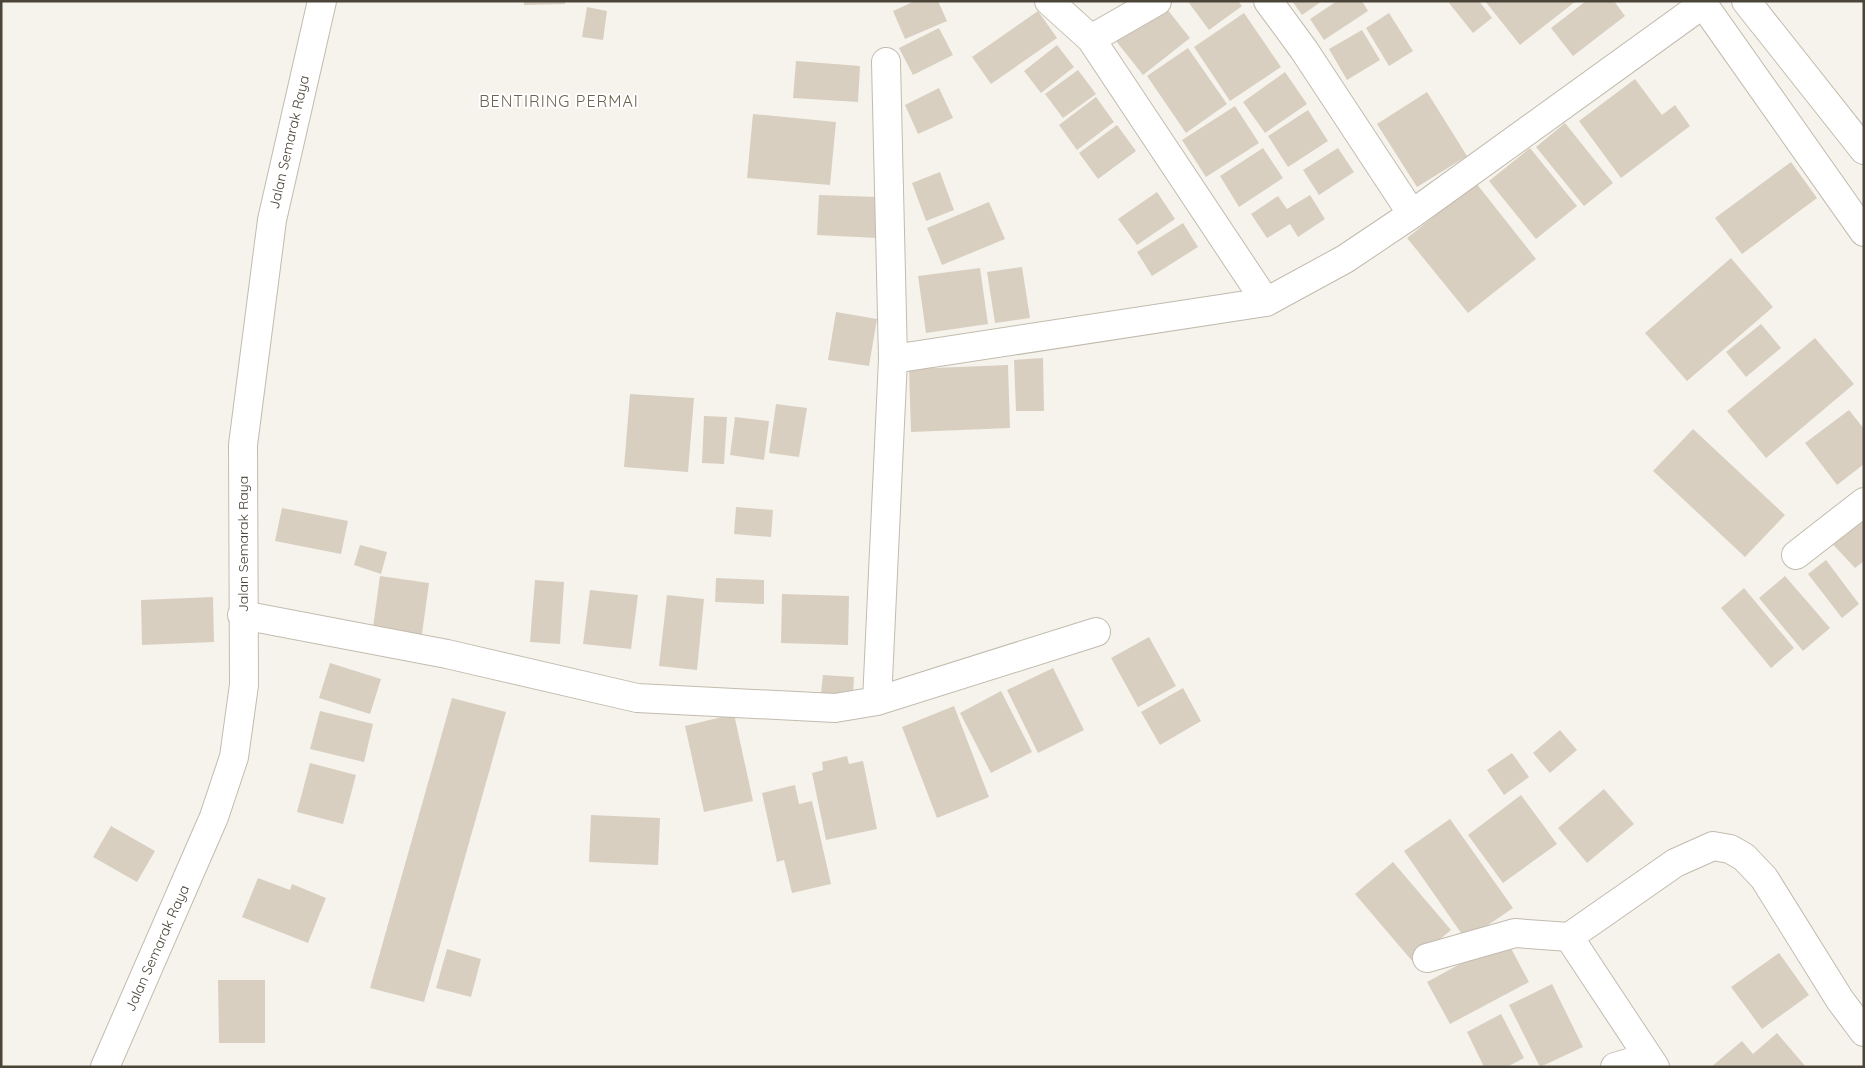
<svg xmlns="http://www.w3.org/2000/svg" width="1865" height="1068" font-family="Quicksand,sans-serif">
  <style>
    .building { fill: #d8cfc1 }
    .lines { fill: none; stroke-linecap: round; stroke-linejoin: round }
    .street-casing { stroke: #c2bbae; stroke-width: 30 }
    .street { stroke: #fff; stroke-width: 28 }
    .labels { text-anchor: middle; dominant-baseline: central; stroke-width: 4; stroke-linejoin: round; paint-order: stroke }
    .street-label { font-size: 14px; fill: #4b4439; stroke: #fff }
    .quarter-label { font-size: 16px; letter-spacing: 1px; fill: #6e6250; stroke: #fff }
  </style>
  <rect width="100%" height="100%" fill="#f6f3ec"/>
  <path class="building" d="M 524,1 L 565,1 L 565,4 L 524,5 Z
    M 915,1 L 938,1 L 947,21 L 905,39 L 893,11 Z
    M 1191,1 L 1238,1 L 1242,6 L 1209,30 L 1189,3 Z
    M 1292,1 L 1322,1 L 1302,15 Z
    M 1337,1 L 1362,1 L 1368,11 L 1324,40 L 1310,19 Z
    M 1451,1 L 1479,1 L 1492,18 L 1473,33 L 1449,3 Z
    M 1485,1 L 1576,1 L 1520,45 Z
    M 1586,1 L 1614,1 L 1625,16 L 1573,56 L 1551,28 Z
    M 1163,4 L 1190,38 L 1143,75 L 1116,41 Z
    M 587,7 L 607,11 L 603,40 L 582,37 Z
    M 1038,11 L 1057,38 L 991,84 L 972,57 Z
    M 1244,13 L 1281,67 L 1230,101 L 1194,47 Z
    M 1389,13 L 1413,51 L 1389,66 L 1366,28 Z
    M 939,28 L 953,55 L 913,75 L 899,48 Z
    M 1362,30 L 1380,60 L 1347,80 L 1329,49 Z
    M 1057,45 L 1074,67 L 1041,93 L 1024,71 Z
    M 1188,48 L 1227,104 L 1186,133 L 1147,76 Z
    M 796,61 L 860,66 L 858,102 L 793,98 Z
    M 1078,70 L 1096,94 L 1063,118 L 1045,94 Z
    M 1285,72 L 1307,104 L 1265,133 L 1243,102 Z
    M 1635,79 L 1662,115 L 1675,105 L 1690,126 L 1621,178 L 1579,121 Z
    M 939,88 L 953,118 L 918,134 L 905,105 Z
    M 1427,92 L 1467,156 L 1417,187 L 1377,124 Z
    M 1096,97 L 1114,122 L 1077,150 L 1059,125 Z
    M 1235,106 L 1259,143 L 1206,177 L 1182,140 Z
    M 1308,110 L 1328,141 L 1288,167 L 1268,136 Z
    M 753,114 L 836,122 L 830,185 L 747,178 Z
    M 1565,123 L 1613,183 L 1584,206 L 1536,147 Z
    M 1117,125 L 1136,151 L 1098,179 L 1079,153 Z
    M 1263,148 L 1283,178 L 1239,207 L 1220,176 Z
    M 1338,148 L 1354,172 L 1319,195 L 1303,170 Z
    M 1530,148 L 1577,206 L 1536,239 L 1489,181 Z
    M 1791,162 L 1817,198 L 1742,254 L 1715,218 Z
    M 940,172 L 954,210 L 926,221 L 912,183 Z
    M 1476,183 L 1536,259 L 1468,313 L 1407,238 Z
    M 1157,192 L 1175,219 L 1137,245 L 1118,219 Z
    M 819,195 L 879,197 L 877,238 L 817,235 Z
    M 1310,195 L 1325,219 L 1298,237 L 1290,224 L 1267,238 L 1251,214 L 1278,196 L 1287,209 Z
    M 989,202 L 1005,239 L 942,265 L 927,228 Z
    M 1183,223 L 1198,247 L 1152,276 L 1137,252 Z
    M 1731,258 L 1773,307 L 1687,381 L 1645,333 Z
    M 1022,267 L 1030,318 L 995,323 L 987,272 Z
    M 980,268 L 988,324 L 926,333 L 918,276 Z
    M 836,312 L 877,319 L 869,366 L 828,360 Z
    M 1761,324 L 1781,348 L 1746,377 L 1726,352 Z
    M 1815,338 L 1854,384 L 1766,458 L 1727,411 Z
    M 1043,358 L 1044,411 L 1016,411 L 1014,360 Z
    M 1008,365 L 1010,428 L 911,432 L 909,369 Z
    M 630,394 L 694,398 L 688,472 L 624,467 Z
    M 776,404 L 807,408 L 799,457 L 769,453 Z
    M 1849,410 L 1864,429 L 1864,464 L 1837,485 L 1805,443 Z
    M 704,416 L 727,417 L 724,464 L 702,463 Z
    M 735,417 L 769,421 L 764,460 L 730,455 Z
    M 1693,429 L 1785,515 L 1745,557 L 1653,471 Z
    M 1864,505 L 1864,561 L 1855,568 L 1827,538 Z
    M 736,507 L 773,510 L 771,537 L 734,534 Z
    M 282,508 L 348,521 L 341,554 L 275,541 Z
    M 360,545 L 387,552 L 381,574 L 354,565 Z
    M 1826,560 L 1859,604 L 1842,618 L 1808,574 Z
    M 380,576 L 429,583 L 421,641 L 372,635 Z
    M 1785,576 L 1830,628 L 1803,651 L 1759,598 Z
    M 716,578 L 764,580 L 764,604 L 715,602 Z
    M 535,580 L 564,582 L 560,644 L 530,642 Z
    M 1744,588 L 1794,648 L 1771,668 L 1721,608 Z
    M 590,590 L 638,595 L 631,649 L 583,644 Z
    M 782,594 L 849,596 L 848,645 L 781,643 Z
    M 667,595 L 704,599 L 697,670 L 659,666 Z
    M 213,597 L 214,642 L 142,645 L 141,600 Z
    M 1149,637 L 1176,686 L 1138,707 L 1111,658 Z
    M 330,663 L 381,679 L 370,714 L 319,698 Z
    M 1053,668 L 1084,730 L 1038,753 L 1007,690 Z
    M 823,675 L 854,677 L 853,695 L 821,693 Z
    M 1183,688 L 1201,721 L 1160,745 L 1141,712 Z
    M 1001,691 L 1032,752 L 991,773 L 960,713 Z
    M 452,698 L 506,712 L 424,1002 L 370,988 Z
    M 954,706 L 989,797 L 937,818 L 902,727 Z
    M 320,711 L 373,724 L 364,762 L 310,749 Z
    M 734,714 L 753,801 L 704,812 L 685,726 Z
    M 1560,730 L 1577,750 L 1550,773 L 1533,753 Z
    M 1512,753 L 1529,777 L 1504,795 L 1487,770 Z
    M 847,756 L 849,764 L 863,761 L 877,829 L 826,840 L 812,773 L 823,770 L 822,762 Z
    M 310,763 L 356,775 L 343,824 L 297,812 Z
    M 795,785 L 799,804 L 812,801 L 831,884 L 792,893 L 784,860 L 777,862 L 762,793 Z
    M 1604,789 L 1634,824 L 1587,863 L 1558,828 Z
    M 1521,795 L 1557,844 L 1503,883 L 1468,835 Z
    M 591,815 L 660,818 L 658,865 L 589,862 Z
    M 1450,819 L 1513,908 L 1466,940 L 1404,851 Z
    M 111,826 L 155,851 L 137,882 L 93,857 Z
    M 1393,862 L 1451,930 L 1413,962 L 1355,894 Z
    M 258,878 L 290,890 L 292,884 L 326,898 L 308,943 L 242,917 Z
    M 1506,939 L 1529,982 L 1450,1024 L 1427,982 Z
    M 447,949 L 481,959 L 471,997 L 436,988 Z
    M 1779,953 L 1809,995 L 1762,1029 L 1731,987 Z
    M 218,980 L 265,980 L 265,1043 L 219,1043 Z
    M 1552,984 L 1583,1047 L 1540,1067 L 1509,1005 Z
    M 1501,1014 L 1524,1058 L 1507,1067 L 1484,1067 L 1467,1032 Z
    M 1777,1033 L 1806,1067 L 1711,1067 L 1742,1041 L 1753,1054 Z"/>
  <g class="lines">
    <defs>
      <path id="street" d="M 1049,1 L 1091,39 L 1266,302
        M 1268,1 L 1304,50 L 1412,214
        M 1701,1 L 1864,232
        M 1746,1 L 1864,150
        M 1091,39 L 1157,1
        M 893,359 L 1266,302 L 1345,259 L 1412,214 L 1703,4
        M 1796,555 L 1864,502
        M 242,615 L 447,654 L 637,698 L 835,708 L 877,701 L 1096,632
        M 877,701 L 893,359 L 886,62
        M 1569,937 L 1675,863 L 1713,846 L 1730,849 L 1744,857 L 1764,878 L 1840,1000 L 1864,1032
        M 1427,958 L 1515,933 L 1569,937 L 1655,1067
        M 105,1067 L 214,817 L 234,757 L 244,685 L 243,445 L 272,220 L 322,1
        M 1615,1067 L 1648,1057"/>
    </defs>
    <use href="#street" class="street-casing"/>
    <use href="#street" class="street"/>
  </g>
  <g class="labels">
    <g class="street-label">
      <text transform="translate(289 142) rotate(-77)">Jalan Semarak Raya</text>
      <text transform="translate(243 544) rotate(-90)">Jalan Semarak Raya</text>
      <text transform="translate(157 948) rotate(-66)">Jalan Semarak Raya</text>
    </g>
    <g class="quarter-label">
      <text x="559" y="101">BENTIRING PERMAI</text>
    </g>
  </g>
  <rect width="1865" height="1068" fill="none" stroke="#4b4439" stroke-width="5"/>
</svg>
